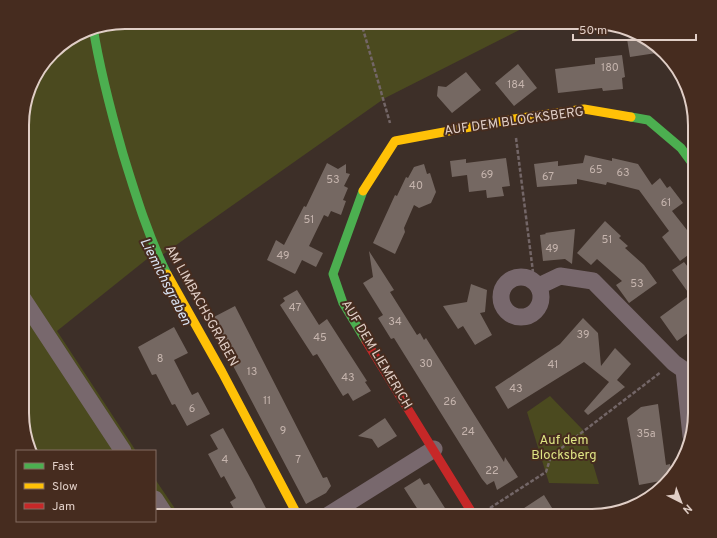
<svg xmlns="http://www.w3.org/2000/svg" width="717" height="538" font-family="Overpass,sans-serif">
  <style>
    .green { fill: #4b4a1f }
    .building { fill: #756862 }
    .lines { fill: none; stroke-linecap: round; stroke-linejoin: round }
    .path { stroke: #736667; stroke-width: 2.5; stroke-dasharray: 4 2; stroke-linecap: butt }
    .street { stroke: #78686d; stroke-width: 17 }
    .fast { stroke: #4caf50; stroke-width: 9 }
    .slow { stroke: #ffc107; stroke-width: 9 }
    .jam { stroke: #c62828; stroke-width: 9 }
    .labels { text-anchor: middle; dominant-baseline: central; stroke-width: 4; stroke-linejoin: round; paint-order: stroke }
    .number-label { font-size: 11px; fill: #c5b4ad }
    .street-label { font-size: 13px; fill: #e0cec6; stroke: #462c1f }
    .park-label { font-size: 13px; fill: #dfe484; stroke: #462c1f }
    .water-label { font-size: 14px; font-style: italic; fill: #d9e2f2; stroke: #462c1f }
    .rim { fill: none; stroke: #e0cec6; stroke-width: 2 }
  </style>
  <rect width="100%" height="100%" fill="#3d2f28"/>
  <path class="green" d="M 125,22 L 535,22 L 385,98 L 162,255 L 152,255 L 57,331 L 136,451 L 31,451 L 22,420 L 23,111 L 36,74 L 57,47 L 92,28 Z
    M 550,396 L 583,430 L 599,484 L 549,483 L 527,412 Z
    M 155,479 L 180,516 L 155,516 Z"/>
  <path class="building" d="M 632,30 L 660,47 L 663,52 L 630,57 L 627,39 L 633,38 Z
    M 622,55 L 625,77 L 622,78 L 623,89 L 603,91 L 602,88 L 558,93 L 555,69 L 595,64 L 595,58 Z
    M 518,64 L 537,88 L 514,106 L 495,83 Z
    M 466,72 L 481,90 L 452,113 L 437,96 L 438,86 L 446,87 Z
    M 585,155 L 612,161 L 612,158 L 638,164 L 652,185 L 660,178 L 667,188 L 670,186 L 683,203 L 672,211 L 687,230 L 695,231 L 695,250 L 680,261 L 662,237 L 669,231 L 639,190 L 607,182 L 606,185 L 577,179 L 577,184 L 537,187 L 534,164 L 558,161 L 558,166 L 583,163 Z
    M 506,158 L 510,186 L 502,187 L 504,196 L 487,198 L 486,190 L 469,192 L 467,175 L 452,177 L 450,161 L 466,159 L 466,163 Z
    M 327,163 L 338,169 L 346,164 L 346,173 L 350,174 L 344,186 L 348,188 L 343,200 L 346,201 L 341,215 L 331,211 L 328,217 L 324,215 L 309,246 L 323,253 L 316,267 L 302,260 L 295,274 L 267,260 L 276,240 L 284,245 L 304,206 L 306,207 Z
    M 424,164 L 427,174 L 430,173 L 436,192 L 431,203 L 419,208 L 414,205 L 404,228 L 405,232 L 395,254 L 373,243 L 395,195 L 397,196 L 406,177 L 408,178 L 414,167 Z
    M 605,221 L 621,236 L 619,238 L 628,246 L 625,248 L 644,265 L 657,283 L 629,303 L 616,285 L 622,281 L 597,259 L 591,265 L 577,253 Z
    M 575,229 L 572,264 L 565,259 L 543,261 L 540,235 L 546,234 L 545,233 Z
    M 369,251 L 394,290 L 390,292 L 417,335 L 420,333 L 424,340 L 426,338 L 504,462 L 505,457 L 518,477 L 497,490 L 494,481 L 487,485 L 482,479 L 394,338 L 391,339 L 378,318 L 383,315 L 363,283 L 373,277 Z
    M 684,262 L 695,276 L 695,328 L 677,341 L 660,317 L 690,295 L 672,270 Z
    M 471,284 L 487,290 L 485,312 L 480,313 L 492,335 L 475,345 L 463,326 L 458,329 L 443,306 L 467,302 Z
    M 297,290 L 319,325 L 327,319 L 367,381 L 365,382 L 371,391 L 353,401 L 348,393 L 343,396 L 317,354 L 313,356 L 280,305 L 285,301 L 283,298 Z
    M 235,306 L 323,478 L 327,477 L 331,486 L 326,493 L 306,504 L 211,324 L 213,323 L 210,319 Z
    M 583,318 L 598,333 L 601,366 L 615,348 L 631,364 L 617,380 L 625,387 L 588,415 L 584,411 L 609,382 L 584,362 L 508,409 L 495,387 L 560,344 Z
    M 174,327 L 188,353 L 174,360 L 192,395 L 198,392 L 210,414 L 187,426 L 175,404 L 172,405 L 156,374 L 152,375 L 138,347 Z
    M 658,404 L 666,465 L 670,464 L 672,477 L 671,479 L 639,485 L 627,418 L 641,407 Z
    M 385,418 L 397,436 L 378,448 L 372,439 L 358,436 Z
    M 223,428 L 252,481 L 270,516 L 238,516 L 230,502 L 236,498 L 224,476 L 221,478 L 208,454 L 218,449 L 210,435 Z
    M 420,478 L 424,485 L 429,483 L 450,516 L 422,516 L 404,488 Z
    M 544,495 L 557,516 L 512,516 Z"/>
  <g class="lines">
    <path class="path" d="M 361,22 L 390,123
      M 516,138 L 533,272
      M 490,508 L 546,472 L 551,456 L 661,372"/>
    <path class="street" d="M501 297a20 20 0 1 1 40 0a20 20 0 1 1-40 0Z
      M 539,286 L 560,276 L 593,281 L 674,363 L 684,370 L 691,436
      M 23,299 L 123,451
      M 155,499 L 166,516
      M 327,516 L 434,449"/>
    <path class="fast" d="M 93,27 C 100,71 111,112 123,154 C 136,196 148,236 167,274
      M 631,117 L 648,120 L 681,148 L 695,167
      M 363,191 L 333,274 L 343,303 L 366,341"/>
    <path class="slow" d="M 363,191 L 395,141 L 514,119 L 584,109 L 631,117
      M 167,274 L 222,372 L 298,516"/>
    <path class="jam" d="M 366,341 L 474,516"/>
  </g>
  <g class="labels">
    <g class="number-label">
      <text x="610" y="68">180</text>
      <text x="516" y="85">184</text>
      <text x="596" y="170">65</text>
      <text x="623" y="173">63</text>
      <text x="487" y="175">69</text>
      <text x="548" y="177">67</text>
      <text x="333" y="180">53</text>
      <text x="416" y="186">40</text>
      <text x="666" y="203">61</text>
      <text x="309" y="220">51</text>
      <text x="607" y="240">51</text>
      <text x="552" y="249">49</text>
      <text x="283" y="256">49</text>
      <text x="637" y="284">53</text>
      <text x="295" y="308">47</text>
      <text x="395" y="322">34</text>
      <text x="583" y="335">39</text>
      <text x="320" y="338">45</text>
      <text x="160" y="359">8</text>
      <text x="426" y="364">30</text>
      <text x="553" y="365">41</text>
      <text x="252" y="372">13</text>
      <text x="348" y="378">43</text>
      <text x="516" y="389">43</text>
      <text x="267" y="401">11</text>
      <text x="450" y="402">26</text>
      <text x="192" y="409">6</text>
      <text x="283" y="431">9</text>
      <text x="468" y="432">24</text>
      <text x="646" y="434">35a</text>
      <text x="225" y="460">4</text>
      <text x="298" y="460">7</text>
      <text x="492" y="471">22</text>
    </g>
    <g class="street-label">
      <text transform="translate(514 122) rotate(-8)">AUF DEM BLOCKSBERG</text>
      <text transform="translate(201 306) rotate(61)">AM LIMBACHSGRABEN</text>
      <text transform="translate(376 355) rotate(59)">AUF DEM LIEMERICH</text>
    </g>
    <g class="park-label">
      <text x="564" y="441">Auf dem<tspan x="564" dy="15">Blocksberg</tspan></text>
    </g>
    <g class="water-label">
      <text transform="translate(165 282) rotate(63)">Liemichsgraben</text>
    </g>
  </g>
  <path d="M0 0H717V538H0ZM125 29H592A96 96 0 0 1 688 125V413A96 96 0 0 1 592 509H125A96 96 0 0 1 29 413V125A96 96 0 0 1 125 29Z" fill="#462c1f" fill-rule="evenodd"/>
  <path class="rim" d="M125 29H592A96 96 0 0 1 688 125V413A96 96 0 0 1 592 509H125A96 96 0 0 1 29 413V125A96 96 0 0 1 125 29Z"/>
  <rect x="16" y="450" width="140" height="72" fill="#462c1f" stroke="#846d62"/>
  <rect x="24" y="463" width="20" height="6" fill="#4caf50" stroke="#846d62"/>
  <text x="52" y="470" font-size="12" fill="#e0cec6">Fast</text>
  <rect x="24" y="483" width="20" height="6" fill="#ffc107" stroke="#846d62"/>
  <text x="52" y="490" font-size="12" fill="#e0cec6">Slow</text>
  <rect x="24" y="503" width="20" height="6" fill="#c62828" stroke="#846d62"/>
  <text x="52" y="510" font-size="12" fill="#e0cec6">Jam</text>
  <g transform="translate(681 502) rotate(138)" stroke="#462c1f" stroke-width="3" paint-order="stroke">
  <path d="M0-3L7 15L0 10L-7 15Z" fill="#e0cec6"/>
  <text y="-6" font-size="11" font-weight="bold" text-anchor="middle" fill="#e0cec6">N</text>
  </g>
  <path d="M573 34v6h123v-6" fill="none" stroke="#e0cec6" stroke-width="2"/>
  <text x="579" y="34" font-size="12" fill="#e0cec6" stroke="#462c1f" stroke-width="3" paint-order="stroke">50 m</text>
</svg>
